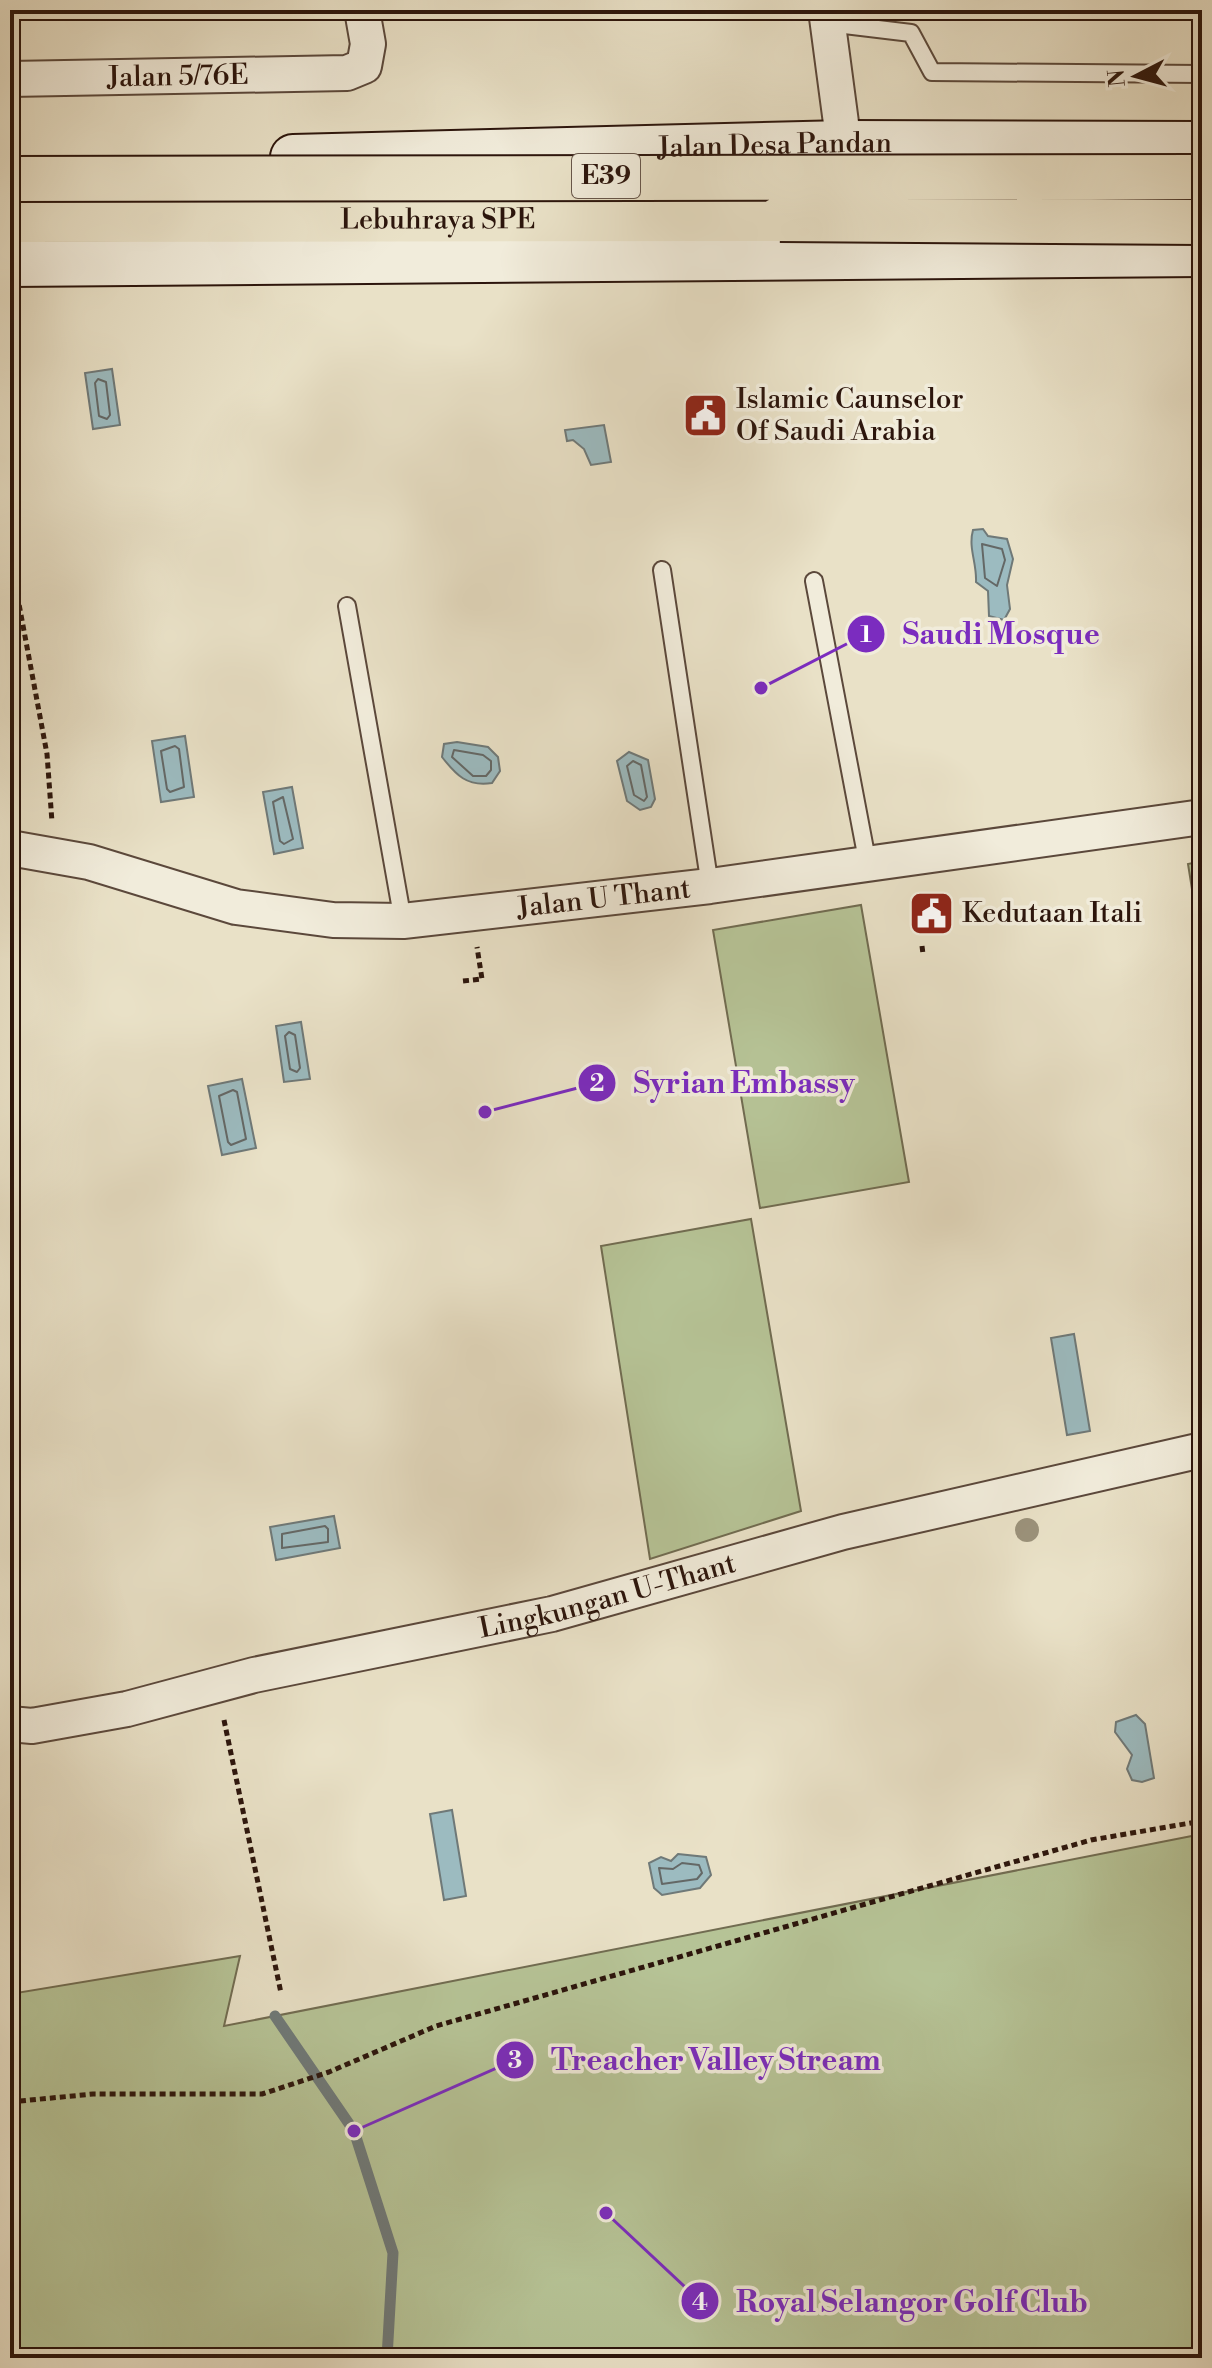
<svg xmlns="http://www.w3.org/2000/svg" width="1212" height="2368" font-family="'Libre Bodoni',serif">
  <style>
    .green { fill: #b6c396; stroke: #716c51; stroke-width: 2 }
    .water { fill: #9cbbc0; stroke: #6f7978; stroke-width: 2 }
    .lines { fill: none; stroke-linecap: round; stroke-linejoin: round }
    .shore { stroke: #646866; stroke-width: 2 }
    .stream { stroke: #6f7978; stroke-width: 11 }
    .lane-casing { stroke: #5b483b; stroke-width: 20 }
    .street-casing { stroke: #5b483b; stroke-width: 38 }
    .secondary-casing { stroke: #2c150c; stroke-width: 48 }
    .highway-casing { stroke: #2c150c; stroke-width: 48 }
    .path { stroke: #2c150c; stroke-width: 5; stroke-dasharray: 6 4; stroke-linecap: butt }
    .lane { stroke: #f1ecdb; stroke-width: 16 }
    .street { stroke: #f1ecdb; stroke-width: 34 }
    .secondary { stroke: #f1ecdb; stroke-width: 44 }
    .highway { stroke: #e9e1c7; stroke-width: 44 }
    .highway-bridge-casing { stroke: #2c150c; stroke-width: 48; stroke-linecap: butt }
    .highway-bridge { stroke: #e9e1c7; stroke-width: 44 }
    .tree { fill: #9b927b }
    .labels { text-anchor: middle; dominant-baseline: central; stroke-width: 7; stroke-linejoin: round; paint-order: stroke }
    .shield { fill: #f1ecdb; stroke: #67564a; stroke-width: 2 }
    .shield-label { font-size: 26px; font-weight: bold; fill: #2c150c }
    .street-label { font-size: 28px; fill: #2c150c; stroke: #f1ecdb }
    .poi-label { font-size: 28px; fill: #2c150c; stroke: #f1ecdb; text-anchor: start }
    .leader { fill: none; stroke: #7b2cbf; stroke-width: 3 }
    .callout-dot { fill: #7b2cbf; stroke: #f1ecdb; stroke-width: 3 }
    .mark-label { font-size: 24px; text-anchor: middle; font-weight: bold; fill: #fff }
    .callout-label { font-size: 30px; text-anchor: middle; font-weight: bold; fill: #7b2cbf; stroke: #f1ecdb; stroke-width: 7; stroke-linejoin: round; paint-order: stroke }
  </style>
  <rect width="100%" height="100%" fill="#e9e1c7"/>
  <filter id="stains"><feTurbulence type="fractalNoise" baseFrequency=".0025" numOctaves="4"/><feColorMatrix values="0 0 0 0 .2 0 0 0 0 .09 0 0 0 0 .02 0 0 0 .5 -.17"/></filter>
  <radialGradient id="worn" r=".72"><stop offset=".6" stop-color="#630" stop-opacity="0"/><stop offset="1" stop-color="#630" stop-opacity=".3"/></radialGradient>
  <path class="green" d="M 1202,861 L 1202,952 L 1188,864 Z
    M 861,905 L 909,1182 L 760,1208 L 713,930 Z
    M 751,1219 L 801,1511 L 650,1559 L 601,1246 Z
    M 1202,1834 L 1202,2358 L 10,2358 L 10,1994 L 240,1956 L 224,2026 Z"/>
  <path class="water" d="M 112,369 L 120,425 L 93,429 L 85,373 Z
    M 604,425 L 611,462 L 591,465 L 584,449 L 573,440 L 567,441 L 565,430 Z
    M 983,529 L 988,536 L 1007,539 L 1013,559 L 1007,585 L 1010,609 L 1004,620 L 989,616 L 988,591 L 976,582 C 977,563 968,548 973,530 Z
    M 185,736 L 194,797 L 161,802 L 152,741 Z
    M 457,742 L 488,747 L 498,757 L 500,771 L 492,783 C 467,787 456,775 442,757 L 444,744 Z
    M 629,752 L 648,760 L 655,799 L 651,807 L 640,810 L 627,801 L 617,761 Z
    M 292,787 L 303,848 L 274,854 L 263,792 Z
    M 301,1022 L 310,1079 L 284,1082 L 276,1026 Z
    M 242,1079 L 256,1148 L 222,1155 L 208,1086 Z
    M 1074,1334 L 1090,1431 L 1067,1435 L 1051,1338 Z
    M 334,1516 L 340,1548 L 276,1560 L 270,1527 Z
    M 1136,1715 L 1145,1724 L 1154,1778 L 1142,1782 L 1132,1780 L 1127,1769 L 1132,1755 L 1115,1732 L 1116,1722 Z
    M 452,1810 L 466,1896 L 444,1900 L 430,1814 Z
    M 678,1854 L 706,1857 L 711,1875 L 700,1888 L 662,1895 L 654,1888 L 649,1863 L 661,1857 L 671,1861 Z"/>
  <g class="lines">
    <path class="shore" d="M 98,379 L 106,382 L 110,415 L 107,419 L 99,416 L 95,383 Z
      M 982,544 L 1002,549 L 1005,560 L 997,586 L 985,578 Z
      M 175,746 L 179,749 L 184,787 L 170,792 L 167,789 L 161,751 Z
      M 454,750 L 483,755 L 491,761 L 491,770 L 486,776 L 473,776 L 452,757 Z
      M 633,761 L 641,765 L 647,797 L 644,801 L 634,795 L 627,766 Z
      M 283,797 L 293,839 L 284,844 L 280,841 L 273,802 Z
      M 289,1032 L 295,1035 L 300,1068 L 297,1072 L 290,1069 L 285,1036 Z
      M 233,1090 L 237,1092 L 246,1139 L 231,1145 L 228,1142 L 219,1096 Z
      M 325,1526 L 328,1529 L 328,1542 L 282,1548 L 282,1534 Z
      M 682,1863 L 699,1865 L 702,1873 L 697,1879 L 662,1884 L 659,1868 L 673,1869 Z"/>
    <path class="stream" d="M 275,2016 L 354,2131 L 393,2253 L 387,2358"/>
    <defs>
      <path id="lane" d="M 828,23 L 911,33 L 932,72 L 1202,74
        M 662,570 L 710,886
        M 814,581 L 868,865
        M 347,606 L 403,921"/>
      <g id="street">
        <path d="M 826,10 L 847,168"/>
        <path id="s1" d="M 10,79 L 347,73 L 364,66 L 368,44 L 362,10"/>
        <path id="s2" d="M 10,848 L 89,862 L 236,907 L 333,920 L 403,921 L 710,886 L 1202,817"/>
        <path id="s3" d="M 10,1724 L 32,1726 L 127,1709 L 254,1675 L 552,1614 L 843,1532 L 1202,1450"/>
      </g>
      <g id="secondary">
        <path id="s4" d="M 293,157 L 845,143 L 1202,144"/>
        <path d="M 10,264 L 1202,254"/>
      </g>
      <g id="highway">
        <path id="s5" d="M 10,220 L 780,219"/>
      </g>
    </defs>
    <use href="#lane" class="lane-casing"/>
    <use href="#street" class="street-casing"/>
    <use href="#secondary" class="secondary-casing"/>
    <use href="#highway" class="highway-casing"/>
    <path class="path" d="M 10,556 L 47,754 L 52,822
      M 922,946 L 923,954
      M 463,981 L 482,979 L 477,947
      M 224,1720 L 281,1993
      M 10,2102 L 93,2094 L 262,2094 L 329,2072 L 436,2026 L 1091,1840 L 1202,1821"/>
    <use href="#lane" class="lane"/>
    <use href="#street" class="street"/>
    <use href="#secondary" class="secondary"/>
    <use href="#highway" class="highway"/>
    <defs>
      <path id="highway-bridge" d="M 10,179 L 1202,177
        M 780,219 L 1202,222"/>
    </defs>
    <use href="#highway-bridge" class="highway-bridge-casing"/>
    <use href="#highway-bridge" class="highway-bridge"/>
  </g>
  <circle class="tree" cx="1027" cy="1530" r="12"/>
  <defs>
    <symbol id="civic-square" viewBox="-11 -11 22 22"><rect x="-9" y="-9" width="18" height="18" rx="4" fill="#8f2418" stroke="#f1ecdb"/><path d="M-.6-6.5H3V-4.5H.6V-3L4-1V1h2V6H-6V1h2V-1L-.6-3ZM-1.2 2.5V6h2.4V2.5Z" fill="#fff"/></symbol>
  </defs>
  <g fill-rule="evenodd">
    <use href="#civic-square" x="680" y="390" width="51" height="51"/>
    <use href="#civic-square" x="906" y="888" width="51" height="51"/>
  </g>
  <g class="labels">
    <rect class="shield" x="572" y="154" width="68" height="44" rx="6"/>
    <g class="shield-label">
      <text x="606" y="176">E39</text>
    </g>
    <g class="street-label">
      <text stroke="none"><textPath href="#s1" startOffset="168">Jalan 5/76E</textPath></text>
      <text stroke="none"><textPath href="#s4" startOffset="482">Jalan Desa Pandan</textPath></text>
      <text stroke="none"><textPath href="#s5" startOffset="428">Lebuhraya SPE</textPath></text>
      <text stroke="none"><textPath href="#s2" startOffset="604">Jalan U Thant</textPath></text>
      <text stroke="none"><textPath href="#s3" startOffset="612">Lingkungan U-Thant</textPath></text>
    </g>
    <g class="poi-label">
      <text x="736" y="399">Islamic Caunselor<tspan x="736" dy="32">Of Saudi Arabia</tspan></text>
      <text x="962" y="913">Kedutaan Itali</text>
    </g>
  </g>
  <path class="leader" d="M761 688L866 634M485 1112L597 1083M354 2131L515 2060M606 2213L700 2301"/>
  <g class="callout-dot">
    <circle cx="761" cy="688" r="8"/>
    <circle cx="485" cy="1112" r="8"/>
    <circle cx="354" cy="2131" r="8"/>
    <circle cx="606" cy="2213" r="8"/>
    <circle cx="866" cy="634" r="20"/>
    <circle cx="597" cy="1083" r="20"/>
    <circle cx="515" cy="2060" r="20"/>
    <circle cx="700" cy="2301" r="20"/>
  </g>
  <g class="mark-label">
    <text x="866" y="642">1</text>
    <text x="597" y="1091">2</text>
    <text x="515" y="2068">3</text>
    <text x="700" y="2310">4</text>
  </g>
  <g class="callout-label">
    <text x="1001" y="644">Saudi Mosque</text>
    <text x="744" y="1093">Syrian Embassy</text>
    <text x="716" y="2070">Treacher Valley Stream</text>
    <text x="912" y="2312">Royal Selangor Golf Club</text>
  </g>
  <rect width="1212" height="2368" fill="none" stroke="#e9e1c7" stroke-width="40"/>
  <rect x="12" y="12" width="1188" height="2344" fill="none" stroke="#2c150c" stroke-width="4"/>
  <rect x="20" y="20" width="1172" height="2328" fill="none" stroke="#2c150c" stroke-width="2"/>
  <g transform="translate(1136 76) rotate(264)" stroke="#f1ecdb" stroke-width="6" paint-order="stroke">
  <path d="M0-6L14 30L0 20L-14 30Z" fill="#2c150c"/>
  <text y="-12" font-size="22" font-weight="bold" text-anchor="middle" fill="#2c150c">N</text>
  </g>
  <rect width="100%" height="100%" filter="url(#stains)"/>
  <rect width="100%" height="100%" fill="url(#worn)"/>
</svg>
